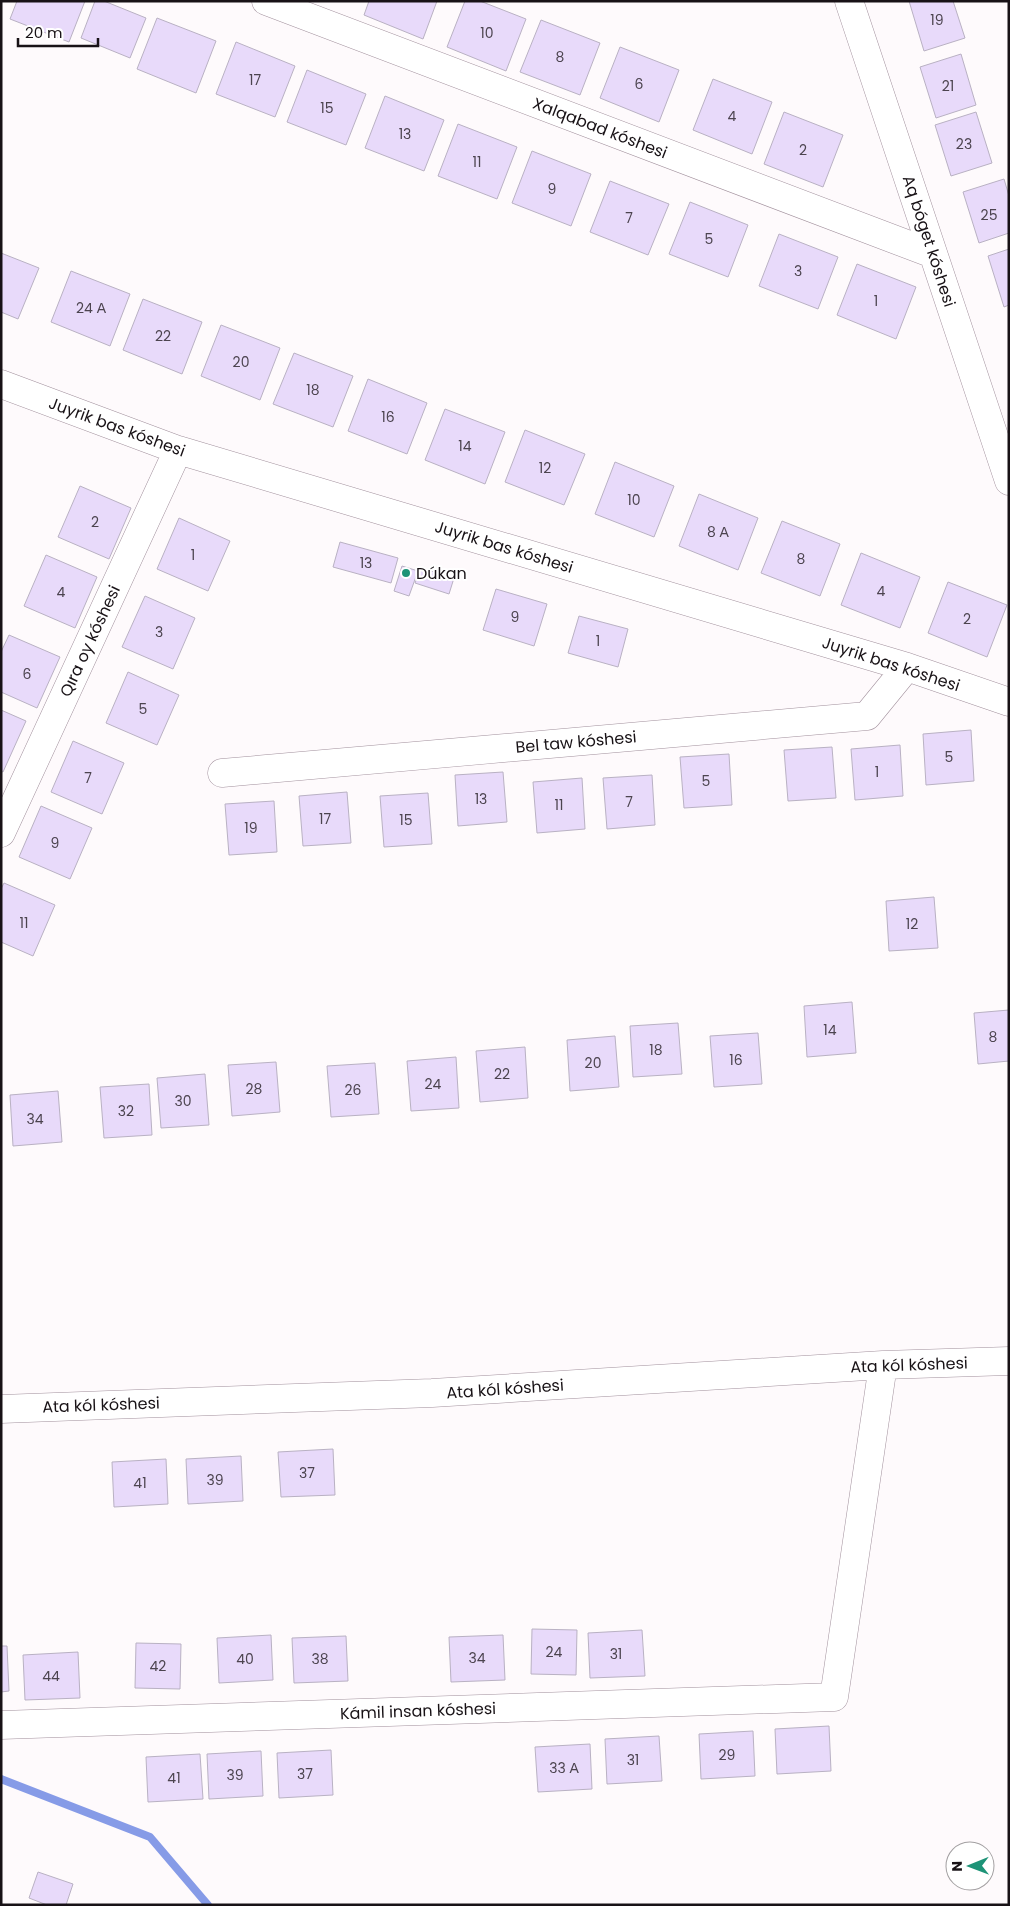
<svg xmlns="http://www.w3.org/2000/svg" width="1010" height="1906" font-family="Poppins,sans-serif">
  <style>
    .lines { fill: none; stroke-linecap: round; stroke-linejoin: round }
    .stream { stroke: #869be7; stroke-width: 8 }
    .building { fill: #e8dafa; stroke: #b9b1c3 }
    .street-casing { stroke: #a2919d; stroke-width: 29 }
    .street { stroke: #fff; stroke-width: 28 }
    .poi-dot { fill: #1d9377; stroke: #fff; stroke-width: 2 }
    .labels { text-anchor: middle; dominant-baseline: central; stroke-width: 4; stroke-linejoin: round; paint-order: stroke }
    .number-label { font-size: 14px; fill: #4c444f }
    .street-label { font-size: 16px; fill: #181216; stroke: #fff }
    .poi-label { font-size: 16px; fill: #181216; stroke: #fff; text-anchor: start }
  </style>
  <rect width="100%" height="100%" fill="#fefafc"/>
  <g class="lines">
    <path class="stream" d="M 1,1779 L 150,1837 L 208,1905"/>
  </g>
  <path class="building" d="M 17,1 L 85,1 L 69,42 L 10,19 Z
    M 95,1 L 104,1 L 146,18 L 130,58 L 81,38 Z
    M 369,1 L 437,1 L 423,39 L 364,15 Z
    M 465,1 L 480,1 L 526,19 L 506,71 L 447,47 Z
    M 909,1 L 953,1 L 965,38 L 924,51 Z
    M 157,18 L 216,41 L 196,93 L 137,69 Z
    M 541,20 L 600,43 L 580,95 L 520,72 Z
    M 236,42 L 295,66 L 275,117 L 216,94 Z
    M 620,47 L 679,70 L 659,122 L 600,98 Z
    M 961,54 L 976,105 L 936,118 L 920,67 Z
    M 307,70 L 366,94 L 346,145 L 287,122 Z
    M 713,79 L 772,102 L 752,154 L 693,130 Z
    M 385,96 L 444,120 L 424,171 L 365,148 Z
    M 784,112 L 843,135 L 823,187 L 764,164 Z
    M 976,112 L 992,163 L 951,176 L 935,125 Z
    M 458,124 L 517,147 L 497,199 L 438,176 Z
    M 532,151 L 591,174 L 571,226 L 512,203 Z
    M 1004,179 L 1009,196 L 1009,233 L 979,243 L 963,192 Z
    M 610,181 L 669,204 L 648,255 L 590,232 Z
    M 690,202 L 748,225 L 728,277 L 669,254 Z
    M 779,234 L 838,257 L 818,309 L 759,286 Z
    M 1009,249 L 1009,305 L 1004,307 L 988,256 Z
    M 1,253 L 39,268 L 18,319 L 1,312 Z
    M 857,264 L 916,287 L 896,339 L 837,315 Z
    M 71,271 L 130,294 L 110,346 L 51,322 Z
    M 143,299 L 202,322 L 182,374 L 123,350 Z
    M 221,325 L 280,348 L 260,400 L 201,376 Z
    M 294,353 L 353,376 L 333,427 L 273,404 Z
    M 368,379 L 427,403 L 407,454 L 348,431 Z
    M 445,409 L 505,432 L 485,484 L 425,460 Z
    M 525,430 L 585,454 L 564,505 L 505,482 Z
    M 615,462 L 674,486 L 654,537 L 595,514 Z
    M 80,486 L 131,508 L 109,559 L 58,537 Z
    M 699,494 L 758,518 L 738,570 L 679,546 Z
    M 179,518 L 230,541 L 208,591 L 157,569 Z
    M 782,521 L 840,544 L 820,596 L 761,573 Z
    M 340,542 L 398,558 L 391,583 L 333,567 Z
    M 861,553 L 920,577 L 900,628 L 841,605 Z
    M 46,555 L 97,577 L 75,628 L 24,606 Z
    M 402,566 L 418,571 L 409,596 L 394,591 Z
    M 421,568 L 454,578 L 449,594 L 415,583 Z
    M 948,582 L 1007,605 L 987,657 L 928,633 Z
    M 496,589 L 547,604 L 534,646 L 483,630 Z
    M 145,596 L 195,618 L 173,669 L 122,647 Z
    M 579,616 L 628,629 L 618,667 L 568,653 Z
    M 9,635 L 60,657 L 37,708 L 1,692 L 1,652 Z
    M 128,672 L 179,695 L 157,745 L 106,723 Z
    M 1,710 L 26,721 L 3,772 L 1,771 Z
    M 971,730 L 974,781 L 926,785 L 923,734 Z
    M 73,741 L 124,763 L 102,814 L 51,792 Z
    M 900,745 L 903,796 L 855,800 L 851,749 Z
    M 832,747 L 836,798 L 788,801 L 784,750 Z
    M 729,754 L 732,805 L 684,808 L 680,757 Z
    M 503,772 L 507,822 L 458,826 L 455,775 Z
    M 652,775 L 655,825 L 607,829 L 603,778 Z
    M 582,778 L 585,829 L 537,833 L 533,782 Z
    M 347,792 L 351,843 L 303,846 L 299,796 Z
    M 428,793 L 432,844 L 384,847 L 380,796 Z
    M 274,801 L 277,852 L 229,855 L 225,804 Z
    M 41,806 L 92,828 L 70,879 L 19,857 Z
    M 4,883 L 55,905 L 33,956 L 1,942 L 1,889 Z
    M 934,897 L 938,948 L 889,951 L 886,901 Z
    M 852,1002 L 856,1053 L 807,1057 L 804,1006 Z
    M 1009,1010 L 1009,1061 L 978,1064 L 974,1013 Z
    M 678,1023 L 682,1074 L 633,1077 L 630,1026 Z
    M 758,1033 L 762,1084 L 714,1087 L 710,1036 Z
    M 615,1036 L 619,1087 L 570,1091 L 567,1040 Z
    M 525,1047 L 528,1098 L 480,1102 L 476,1051 Z
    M 456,1057 L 459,1108 L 411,1111 L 407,1061 Z
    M 276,1062 L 280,1112 L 232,1116 L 228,1065 Z
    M 375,1063 L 379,1114 L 331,1117 L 327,1066 Z
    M 205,1074 L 209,1125 L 161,1128 L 157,1078 Z
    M 149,1084 L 152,1135 L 104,1138 L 100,1087 Z
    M 58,1091 L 62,1142 L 13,1146 L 10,1095 Z
    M 333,1449 L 335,1495 L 281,1497 L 278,1452 Z
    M 241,1456 L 243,1501 L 188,1504 L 186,1459 Z
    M 166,1459 L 168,1504 L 114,1507 L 112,1462 Z
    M 532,1629 L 577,1630 L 576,1675 L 531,1674 Z
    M 642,1630 L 645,1676 L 590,1678 L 588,1633 Z
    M 271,1635 L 273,1680 L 219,1683 L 217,1638 Z
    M 503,1635 L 505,1680 L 451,1682 L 449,1637 Z
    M 346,1636 L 348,1681 L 294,1683 L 292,1638 Z
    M 136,1643 L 181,1644 L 180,1689 L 135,1688 Z
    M 1,1646 L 7,1646 L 9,1691 L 1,1692 Z
    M 78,1652 L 80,1698 L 25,1700 L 23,1655 Z
    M 829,1726 L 831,1771 L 777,1774 L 775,1729 Z
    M 753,1731 L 755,1776 L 701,1779 L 699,1734 Z
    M 659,1736 L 662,1781 L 607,1784 L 605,1739 Z
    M 590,1744 L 592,1789 L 538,1792 L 535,1747 Z
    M 331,1750 L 333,1795 L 279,1798 L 277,1753 Z
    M 261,1751 L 263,1796 L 209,1799 L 207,1754 Z
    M 200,1754 L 203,1799 L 148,1802 L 146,1757 Z
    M 38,1872 L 73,1884 L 66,1905 L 47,1905 L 29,1898 Z"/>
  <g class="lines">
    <defs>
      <path id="street" d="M 266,1 L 933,254
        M 849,1 L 1009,481
        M 1,384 L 178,450 L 907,667 L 1009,702
        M 222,773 L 867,716 L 907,667
        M 1,833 L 178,450
        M 1,1409 L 432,1393 L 883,1365 L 1009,1361
        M 1,1725 L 834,1697 L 883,1365"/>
    </defs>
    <use href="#street" class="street-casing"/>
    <use href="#street" class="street"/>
  </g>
  <circle class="poi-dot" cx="406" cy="573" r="5"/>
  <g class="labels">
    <g class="number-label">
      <text x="937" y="20">19</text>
      <text x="487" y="33">10</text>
      <text x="560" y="57">8</text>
      <text x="255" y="80">17</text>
      <text x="639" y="84">6</text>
      <text x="948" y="86">21</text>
      <text x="327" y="108">15</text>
      <text x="732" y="116">4</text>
      <text x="405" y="134">13</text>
      <text x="964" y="144">23</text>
      <text x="803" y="150">2</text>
      <text x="477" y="162">11</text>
      <text x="552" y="189">9</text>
      <text x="989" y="215">25</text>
      <text x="629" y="218">7</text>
      <text x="709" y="239">5</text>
      <text x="798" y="271">3</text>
      <text x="876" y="301">1</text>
      <text x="91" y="308">24 А</text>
      <text x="163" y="336">22</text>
      <text x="241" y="362">20</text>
      <text x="313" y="390">18</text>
      <text x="388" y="417">16</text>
      <text x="465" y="446">14</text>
      <text x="545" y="468">12</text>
      <text x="634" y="500">10</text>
      <text x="95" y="522">2</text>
      <text x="718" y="532">8 А</text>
      <text x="193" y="555">1</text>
      <text x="801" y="559">8</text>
      <text x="366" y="563">13</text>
      <text x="881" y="591">4</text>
      <text x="61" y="592">4</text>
      <text x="515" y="617">9</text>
      <text x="967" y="619">2</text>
      <text x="159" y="632">3</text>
      <text x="598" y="641">1</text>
      <text x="27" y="674">6</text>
      <text x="143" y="709">5</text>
      <text x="949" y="757">5</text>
      <text x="877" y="772">1</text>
      <text x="88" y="778">7</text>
      <text x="706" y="781">5</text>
      <text x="481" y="799">13</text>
      <text x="629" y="802">7</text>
      <text x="559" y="805">11</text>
      <text x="325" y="819">17</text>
      <text x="406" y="820">15</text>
      <text x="251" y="828">19</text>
      <text x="55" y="843">9</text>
      <text x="24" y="923">11</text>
      <text x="912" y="924">12</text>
      <text x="830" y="1030">14</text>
      <text x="993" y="1037">8</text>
      <text x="656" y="1050">18</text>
      <text x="736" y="1060">16</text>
      <text x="593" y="1063">20</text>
      <text x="502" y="1074">22</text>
      <text x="433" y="1084">24</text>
      <text x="254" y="1089">28</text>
      <text x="353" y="1090">26</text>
      <text x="183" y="1101">30</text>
      <text x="126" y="1111">32</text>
      <text x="35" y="1119">34</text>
      <text x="307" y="1473">37</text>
      <text x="215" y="1480">39</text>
      <text x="140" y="1483">41</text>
      <text x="554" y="1652">24</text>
      <text x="616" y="1654">31</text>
      <text x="477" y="1658">34</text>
      <text x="245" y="1659">40</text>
      <text x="320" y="1659">38</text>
      <text x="158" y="1666">42</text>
      <text x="51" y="1676">44</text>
      <text x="727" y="1755">29</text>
      <text x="633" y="1760">31</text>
      <text x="564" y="1768">33 А</text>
      <text x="305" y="1774">37</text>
      <text x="235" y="1775">39</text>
      <text x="174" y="1778">41</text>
    </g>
    <g class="street-label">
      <text transform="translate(600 128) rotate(21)">Xalqabad kóshesi</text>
      <text transform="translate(929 241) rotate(72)">Aq bóget kóshesi</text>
      <text transform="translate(117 427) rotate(20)">Juyrik bas kóshesi</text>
      <text transform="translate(504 547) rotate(17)">Juyrik bas kóshesi</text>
      <text transform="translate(90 641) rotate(-65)">Qıra oy kóshesi</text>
      <text transform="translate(891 664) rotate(18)">Juyrik bas kóshesi</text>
      <text transform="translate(576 742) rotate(-5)">Bel taw kóshesi</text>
      <text transform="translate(909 1365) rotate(-2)">Ata kól kóshesi</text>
      <text transform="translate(505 1389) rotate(-4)">Ata kól kóshesi</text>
      <text transform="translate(101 1405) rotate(-2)">Ata kól kóshesi</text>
      <text transform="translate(418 1711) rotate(-2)">Kámil insan kóshesi</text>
    </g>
    <g class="poi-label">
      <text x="416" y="573">Dúkan</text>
    </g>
  </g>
  <rect width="1010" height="1906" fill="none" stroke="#181216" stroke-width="5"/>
  <g transform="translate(970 1866) rotate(269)"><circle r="24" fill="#ffffff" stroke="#a3a0a2"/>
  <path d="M0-4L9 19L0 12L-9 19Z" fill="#1d9377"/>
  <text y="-8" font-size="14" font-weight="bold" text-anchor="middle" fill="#181216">N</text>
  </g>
  <path d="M18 38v8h80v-8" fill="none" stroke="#181216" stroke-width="2.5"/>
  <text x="25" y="38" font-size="15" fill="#181216" stroke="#ffffff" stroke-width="4" paint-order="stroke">20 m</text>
</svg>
